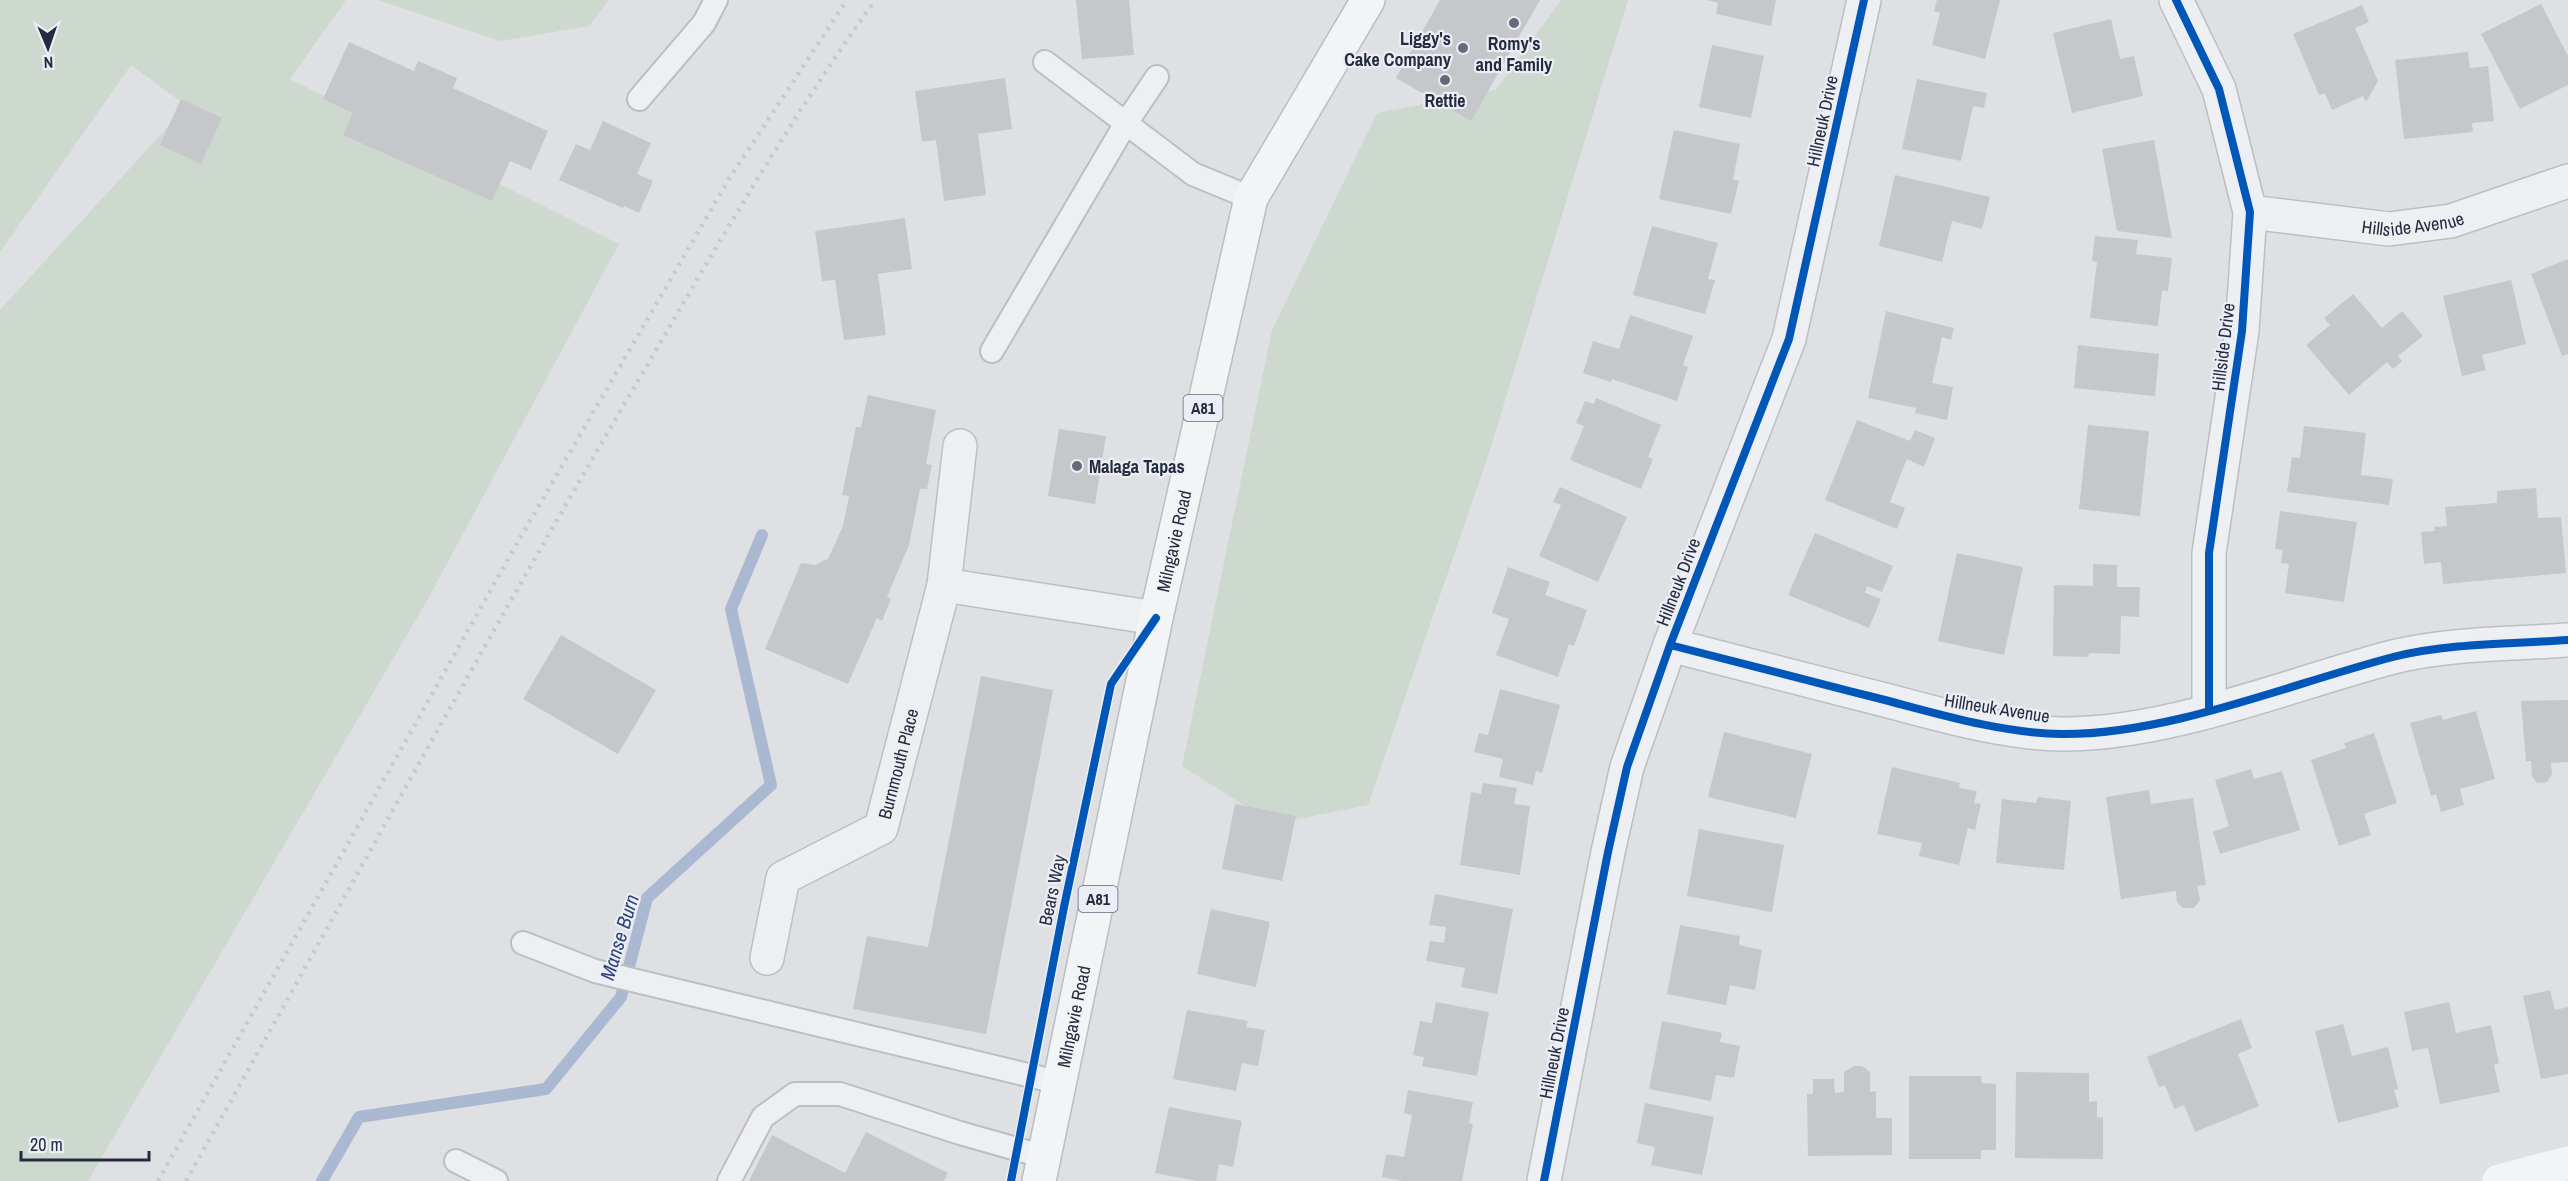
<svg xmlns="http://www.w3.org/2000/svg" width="2568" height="1181" font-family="'Archivo Narrow',sans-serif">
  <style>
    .green { fill: #cdd8cf }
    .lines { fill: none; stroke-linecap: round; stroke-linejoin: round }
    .stream { stroke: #abb8d2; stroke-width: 12 }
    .building { fill: #c5c7cb }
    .lane-casing { stroke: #bdbec2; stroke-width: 26 }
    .street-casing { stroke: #bdbec2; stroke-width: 36 }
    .primary-casing { stroke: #bbbdc2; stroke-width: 36 }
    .lane { stroke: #eeeff2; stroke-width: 22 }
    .street { stroke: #eeeff2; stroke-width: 33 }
    .secondary { stroke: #f3f4f5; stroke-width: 33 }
    .primary { stroke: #f3f4f5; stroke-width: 33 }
    .rail { stroke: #c7c9cd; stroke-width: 4.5; stroke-dasharray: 3 6; stroke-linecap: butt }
    .cycleway-casing { stroke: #eceef5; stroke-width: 11 }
    .cycleway { stroke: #0057b8; stroke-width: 8 }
    .poi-dot { fill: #666a79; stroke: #eceef5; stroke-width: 2 }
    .labels { text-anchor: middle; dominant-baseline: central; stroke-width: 4.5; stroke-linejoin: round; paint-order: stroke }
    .shield { fill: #eceef5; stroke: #616676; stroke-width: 1.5 }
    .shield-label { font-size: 16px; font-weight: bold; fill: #252b3f }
    .poi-label { font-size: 18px; font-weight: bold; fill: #252b3f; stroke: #eceef5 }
    .street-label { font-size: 18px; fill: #252b3f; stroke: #eceef5 }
    .water-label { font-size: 20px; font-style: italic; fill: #2d4374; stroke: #eceef5 }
  </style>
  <rect width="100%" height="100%" fill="#dfe0e4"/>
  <path class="green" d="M 0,0 L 346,0 L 290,79 L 619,244 L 429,597 L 88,1181 L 0,1181 L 0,310 L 187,106 L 131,65 L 0,252 Z
    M 378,0 L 609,0 L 589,26 L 500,41 Z
    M 1561,0 L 1628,0 L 1488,456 L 1368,805 L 1273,824 L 1182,766 L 1272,330 L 1377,113 L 1496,90 Z"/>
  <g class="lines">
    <path class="stream" d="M 322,1181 L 359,1117 L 546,1089 L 621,997 L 647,898 L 771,785 L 731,609 L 762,535"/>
  </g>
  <path class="building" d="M 1076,0 L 1129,0 L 1134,55 L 1082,59 Z
    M 1440,0 L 1540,0 L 1471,121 L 1396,78 Z
    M 1707,0 L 1776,0 L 1771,26 L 1716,14 L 1718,3 Z
    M 1937,0 L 2000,0 L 1985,59 L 1932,45 L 1940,13 L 1934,11 Z
    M 2541,4 L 2568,56 L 2568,85 L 2520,109 L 2481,34 Z
    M 2362,5 L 2369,22 L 2355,28 L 2378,81 L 2366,102 L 2363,96 L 2332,110 L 2325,93 L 2319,95 L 2293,34 Z
    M 2111,19 L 2120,59 L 2134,56 L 2143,96 L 2072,113 L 2053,33 Z
    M 349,42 L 414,71 L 418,61 L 457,78 L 453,88 L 548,131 L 531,170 L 510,161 L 492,201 L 343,135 L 353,113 L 323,99 Z
    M 1712,45 L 1764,56 L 1751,118 L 1699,107 Z
    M 2468,52 L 2470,68 L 2488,66 L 2494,121 L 2472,123 L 2473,132 L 2404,139 L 2395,60 Z
    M 1005,78 L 1012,129 L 978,134 L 986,195 L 944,201 L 936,140 L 922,142 L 915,91 Z
    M 1917,79 L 1987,93 L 1984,108 L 1973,106 L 1961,161 L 1902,149 Z
    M 181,99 L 222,118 L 201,164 L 160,145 Z
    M 603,121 L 651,143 L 637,174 L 653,181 L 639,213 L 624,206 L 623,208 L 559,180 L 576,144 L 590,150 Z
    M 1674,130 L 1740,144 L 1733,179 L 1739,181 L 1731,214 L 1659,199 Z
    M 2154,140 L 2172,238 L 2117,231 L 2102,149 Z
    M 1895,175 L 1990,197 L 1982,229 L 1952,221 L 1942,262 L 1879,246 Z
    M 905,218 L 912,269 L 878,274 L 886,335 L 844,340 L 835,280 L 822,281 L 815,231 Z
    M 1652,226 L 1718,243 L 1708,279 L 1715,280 L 1705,314 L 1633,295 Z
    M 2095,236 L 2138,240 L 2136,254 L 2172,258 L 2168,291 L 2162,290 L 2158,326 L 2090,318 L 2097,262 L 2092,261 Z
    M 2568,259 L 2568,354 L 2562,356 L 2531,274 Z
    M 2511,280 L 2526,344 L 2482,355 L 2486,370 L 2462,376 L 2443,296 Z
    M 2353,294 L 2382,328 L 2402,311 L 2423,336 L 2398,356 L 2402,361 L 2393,369 L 2387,362 L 2349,395 L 2306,345 L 2330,325 L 2324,318 Z
    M 1886,311 L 1954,328 L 1951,340 L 1942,337 L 1932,383 L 1953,387 L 1947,420 L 1915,413 L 1916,408 L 1868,398 Z
    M 1630,315 L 1693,336 L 1683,365 L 1688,367 L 1677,401 L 1612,379 L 1611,382 L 1583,373 L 1593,341 L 1619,349 Z
    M 2078,345 L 2159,354 L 2155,396 L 2074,388 Z
    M 868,395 L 936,410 L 926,464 L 932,465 L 927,489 L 920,489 L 909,545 L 887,597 L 891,599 L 882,621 L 877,618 L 848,684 L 765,649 L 801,563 L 815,565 L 828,559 L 843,526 L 849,496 L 842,495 L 856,427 L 861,427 Z
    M 1596,398 L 1661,425 L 1648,457 L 1653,459 L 1641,489 L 1570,460 L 1584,426 L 1576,423 L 1585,401 L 1594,404 Z
    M 1857,420 L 1910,441 L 1915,430 L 1935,438 L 1924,467 L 1907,459 L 1898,481 L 1890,502 L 1905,508 L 1897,529 L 1825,500 Z
    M 2088,425 L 2149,431 L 2140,516 L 2079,509 Z
    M 2304,426 L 2366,433 L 2361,475 L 2393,479 L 2389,505 L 2287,492 L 2292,457 L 2300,458 Z
    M 1059,429 L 1106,436 L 1095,504 L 1048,496 Z
    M 1560,487 L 1627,517 L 1598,582 L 1539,556 L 1561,505 L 1553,502 Z
    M 2536,488 L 2538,518 L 2561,517 L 2566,573 L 2443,584 L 2441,562 L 2424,564 L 2421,532 L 2435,531 L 2434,527 L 2447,526 L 2445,507 L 2497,503 L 2497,491 Z
    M 2280,511 L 2357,522 L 2344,602 L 2285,593 L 2289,564 L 2281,563 L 2283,550 L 2275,549 Z
    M 1815,533 L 1893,566 L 1882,592 L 1867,586 L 1865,593 L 1881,599 L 1869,628 L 1788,595 Z
    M 1957,553 L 2023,567 L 2004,655 L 1938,641 Z
    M 2093,564 L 2117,565 L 2117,587 L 2140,587 L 2139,617 L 2121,616 L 2120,654 L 2089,653 L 2088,657 L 2053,656 L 2054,585 L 2093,586 Z
    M 1508,567 L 1550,582 L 1545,595 L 1587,610 L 1574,646 L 1569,644 L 1558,677 L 1496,655 L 1509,619 L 1492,613 Z
    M 561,635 L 656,690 L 618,754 L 523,699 Z
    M 981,676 L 1053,690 L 986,1034 L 853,1009 L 867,936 L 928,947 Z
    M 1500,689 L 1560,705 L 1542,773 L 1536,771 L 1533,785 L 1499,777 L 1503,759 L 1474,752 L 1479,733 L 1488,735 Z
    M 2568,700 L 2568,762 L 2551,763 L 2552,774 L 2547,782 L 2537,783 L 2532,776 L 2531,761 L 2526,761 L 2521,701 Z
    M 2476,711 L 2495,779 L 2460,789 L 2464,805 L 2441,812 L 2436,794 L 2431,796 L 2410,723 L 2441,715 L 2443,720 Z
    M 1724,732 L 1812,754 L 1796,818 L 1708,797 Z
    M 2374,733 L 2397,803 L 2364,814 L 2371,835 L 2339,846 L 2311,760 L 2346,748 L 2344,743 Z
    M 1892,767 L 1960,783 L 1959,788 L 1977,791 L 1974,803 L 1981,804 L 1975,830 L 1968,828 L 1959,865 L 1919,856 L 1922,843 L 1877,834 Z
    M 2251,769 L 2254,779 L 2282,771 L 2300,830 L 2220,854 L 2213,832 L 2229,826 L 2215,780 Z
    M 1483,783 L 1517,788 L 1514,804 L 1530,806 L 1520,875 L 1460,865 L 1471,792 L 1481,794 Z
    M 2149,790 L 2151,804 L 2193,798 L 2206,885 L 2197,886 L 2200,900 L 2194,908 L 2183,908 L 2177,902 L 2176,891 L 2121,899 L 2106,797 Z
    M 2038,797 L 2071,801 L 2064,870 L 1996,863 L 2002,799 L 2036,803 Z
    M 1235,804 L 1296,816 L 1282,881 L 1222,869 Z
    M 1699,829 L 1784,845 L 1772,912 L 1687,896 Z
    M 1435,894 L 1513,909 L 1497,994 L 1461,987 L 1465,968 L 1426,961 L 1430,941 L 1444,943 L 1446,927 L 1429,925 Z
    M 1211,909 L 1270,922 L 1256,987 L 1197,974 Z
    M 1680,925 L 1740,936 L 1739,945 L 1762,950 L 1755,990 L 1730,985 L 1726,1005 L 1667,994 Z
    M 2550,990 L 2555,1010 L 2568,1007 L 2568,1074 L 2541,1079 L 2523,996 Z
    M 1436,1002 L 1489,1012 L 1477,1076 L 1422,1066 L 1424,1057 L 1413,1055 L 1420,1021 L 1432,1023 Z
    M 2449,1002 L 2456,1033 L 2491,1025 L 2499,1063 L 2494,1065 L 2500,1092 L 2440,1104 L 2428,1048 L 2412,1051 L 2404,1012 Z
    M 1187,1010 L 1248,1021 L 1246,1027 L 1265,1030 L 1258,1066 L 1242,1063 L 1236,1091 L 1173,1079 Z
    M 2241,1019 L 2252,1048 L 2238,1054 L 2259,1106 L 2195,1132 L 2184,1105 L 2174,1109 L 2165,1085 L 2159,1087 L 2147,1057 Z
    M 1662,1021 L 1722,1033 L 1720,1042 L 1740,1046 L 1734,1078 L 1716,1075 L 1711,1101 L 1649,1089 Z
    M 2343,1024 L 2352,1056 L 2388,1047 L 2398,1089 L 2394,1090 L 2399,1107 L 2338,1123 L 2315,1031 Z
    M 1854,1066 L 1862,1066 L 1870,1072 L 1870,1092 L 1876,1091 L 1876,1118 L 1892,1118 L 1892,1155 L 1808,1156 L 1807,1094 L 1813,1094 L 1813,1079 L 1834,1079 L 1835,1093 L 1844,1092 L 1844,1072 Z
    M 2016,1072 L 2089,1073 L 2089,1102 L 2097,1101 L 2097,1118 L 2103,1117 L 2103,1159 L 2015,1158 Z
    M 1909,1076 L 1981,1076 L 1982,1083 L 1996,1084 L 1996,1150 L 1981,1150 L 1981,1159 L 1909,1159 Z
    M 1408,1090 L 1473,1102 L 1469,1123 L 1473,1124 L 1462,1181 L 1402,1181 L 1382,1177 L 1386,1154 L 1404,1157 L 1412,1115 L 1404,1113 Z
    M 1645,1103 L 1714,1117 L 1702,1175 L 1651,1165 L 1655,1147 L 1637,1143 Z
    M 1169,1107 L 1242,1121 L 1233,1167 L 1219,1164 L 1216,1181 L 1197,1181 L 1155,1173 Z
    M 866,1132 L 948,1173 L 944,1181 L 749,1181 L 772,1135 L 845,1173 Z"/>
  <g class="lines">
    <defs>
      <path id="lane" d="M 1045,62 L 1193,174 L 1251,198
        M 639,99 L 704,23 L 716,0
        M 992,351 L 1126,123 L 1157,77
        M 523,943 L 595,971 L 1061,1083
        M 456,1161 L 496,1181
        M 729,1181 L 763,1117 L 795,1094 L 840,1094 L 960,1133 L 1045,1157"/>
      <g id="street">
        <path d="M 2176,0 L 2219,89 L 2250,212 L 2242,331 L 2209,553 L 2209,710"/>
        <path id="s1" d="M 2250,212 L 2389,229 L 2451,221 L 2568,181"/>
        <path d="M 944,585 L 1156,618"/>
        <path d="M 1670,645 C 1741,663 1813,682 1885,700 C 1942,715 2002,733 2061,734 C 2169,735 2289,684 2393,657 C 2449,643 2511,644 2568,640"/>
        <path id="s2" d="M 767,958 L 783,878 L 881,828 L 944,585 L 960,446"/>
        <path d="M 1544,1181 L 1608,852 L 1627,767 L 1670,645 L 1789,339 L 1864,0"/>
      </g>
      <g id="primary">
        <path id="s3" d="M 1039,1181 L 1156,618 L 1251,198 L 1368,0"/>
      </g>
    </defs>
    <use href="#lane" class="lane-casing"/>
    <use href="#street" class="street-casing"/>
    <use href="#primary" class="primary-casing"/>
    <use href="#lane" class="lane"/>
    <use href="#street" class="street"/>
    <path class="secondary" d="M 2499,1181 L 2568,1163"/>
    <use href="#primary" class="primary"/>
    <path class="rail" d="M 158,1181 L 516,545 L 729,179 L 847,0
      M 186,1181 C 332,921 474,660 625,403 C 705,266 783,129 875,0"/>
    <defs>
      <path id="cycleway" d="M 2176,0 L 2219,89 L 2250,212 L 2242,331 L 2209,553 L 2209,710
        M 1670,645 C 1741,663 1813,682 1885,700 C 1942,715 2002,733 2061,734 C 2169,735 2289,684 2393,657 C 2449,643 2511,644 2568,640
        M 1011,1181 L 1064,907 L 1111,684 L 1156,618
        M 1544,1181 L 1608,852 L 1627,767 L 1670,645 L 1789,339 L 1864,0"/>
    </defs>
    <use href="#cycleway" class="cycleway-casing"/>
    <use href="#cycleway" class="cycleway"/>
  </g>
  <g class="poi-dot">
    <circle cx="1514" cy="23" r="6"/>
    <circle cx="1463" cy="48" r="6"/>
    <circle cx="1445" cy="80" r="6"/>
    <circle cx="1077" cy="466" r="6"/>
  </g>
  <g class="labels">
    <g class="shield">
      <rect x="1183.5" y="395" width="39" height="26" rx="4.5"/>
      <rect x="1078.5" y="886" width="39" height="26" rx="4.5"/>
    </g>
    <g class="shield-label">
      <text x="1203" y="408">A81</text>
      <text x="1098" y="899">A81</text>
    </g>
    <g class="poi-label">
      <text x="1451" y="38" text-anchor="end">Liggy's<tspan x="1451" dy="21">Cake Company</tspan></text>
      <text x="1514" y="43">Romy's<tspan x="1514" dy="21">and Family</tspan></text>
      <text x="1445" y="100">Rettie</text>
      <text x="1089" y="466" text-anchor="start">Malaga Tapas</text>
    </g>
    <g class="street-label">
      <text transform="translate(1822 121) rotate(-78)">Hillneuk Drive</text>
      <text stroke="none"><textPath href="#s1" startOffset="164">Hillside Avenue</textPath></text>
      <text transform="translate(2223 347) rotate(-83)">Hillside Drive</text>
      <text stroke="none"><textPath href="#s3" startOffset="654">Milngavie Road</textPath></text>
      <text transform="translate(1678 582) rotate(-69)">Hillneuk Drive</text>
      <text transform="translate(1997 708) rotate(9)">Hillneuk Avenue</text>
      <text stroke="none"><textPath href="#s2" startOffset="258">Burnmouth Place</textPath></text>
      <text transform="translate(1052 890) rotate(-78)">Bears Way</text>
      <text stroke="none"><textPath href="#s3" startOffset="168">Milngavie Road</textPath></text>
      <text transform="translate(1554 1053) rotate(-79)">Hillneuk Drive</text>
    </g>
    <g class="water-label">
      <text transform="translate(619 937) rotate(-73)">Manse Burn</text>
    </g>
  </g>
  <g transform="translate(48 48) rotate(178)" stroke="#eceef5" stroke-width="4.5" paint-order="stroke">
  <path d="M0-4.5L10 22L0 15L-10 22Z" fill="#252b3f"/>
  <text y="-9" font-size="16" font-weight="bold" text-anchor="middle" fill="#252b3f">N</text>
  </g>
  <path d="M21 1151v9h128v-9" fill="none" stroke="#252b3f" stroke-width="3"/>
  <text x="30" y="1151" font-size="18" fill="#252b3f" stroke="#eceef5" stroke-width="4.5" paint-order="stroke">20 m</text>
</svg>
